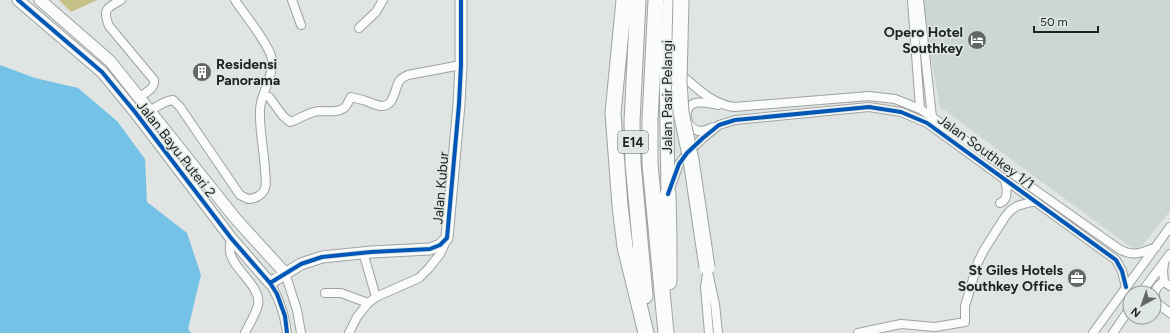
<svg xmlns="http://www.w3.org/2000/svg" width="1170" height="333" font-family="Figtree,sans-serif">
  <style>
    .built { fill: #ccd7d3 }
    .forest { fill: #c6c187 }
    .water { fill: #74c2e6 }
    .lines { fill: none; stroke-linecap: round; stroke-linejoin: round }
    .street-casing { stroke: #9fa2a0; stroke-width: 10 }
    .secondary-casing { stroke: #9fa2a0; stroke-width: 13 }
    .primary-casing { stroke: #9fa2a0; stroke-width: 15 }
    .highway-casing { stroke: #9fa2a0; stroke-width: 17 }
    .street { stroke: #fafbfb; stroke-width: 8 }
    .secondary { stroke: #fafbfb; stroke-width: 11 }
    .primary { stroke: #fafbfb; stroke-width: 13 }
    .highway { stroke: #fafbfb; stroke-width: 15 }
    .highway-bridge-casing { stroke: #9fa2a0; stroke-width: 17; stroke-linecap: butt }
    .highway-bridge { stroke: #fafbfb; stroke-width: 15 }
    .cycleway-casing { stroke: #dee7e3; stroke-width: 6 }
    .cycleway { stroke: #0057b8; stroke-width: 4 }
    .labels { text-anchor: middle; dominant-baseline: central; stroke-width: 3; stroke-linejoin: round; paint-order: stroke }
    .shield { fill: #dee7e3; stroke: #585d5a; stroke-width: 1 }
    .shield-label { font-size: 13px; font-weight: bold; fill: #1e2220 }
    .poi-label { font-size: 14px; font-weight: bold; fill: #1e2220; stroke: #dee7e3; text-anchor: end }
    .street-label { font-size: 14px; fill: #1e2220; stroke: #dee7e3 }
  </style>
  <rect width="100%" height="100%" fill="#e0e5e3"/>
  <path class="built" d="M 921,0 L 1170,0 L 1170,211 L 1142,246 L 1134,248 L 1125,243 L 940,107 Z"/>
  <path class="forest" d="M 59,0 L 97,0 L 71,12 Z"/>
  <path class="water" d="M 0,65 L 35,78 L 78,88 L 117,121 L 145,159 L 147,202 L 187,233 L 201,275 L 188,329 L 191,333 L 0,333 Z"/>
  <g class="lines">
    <defs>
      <path id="street" d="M 121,0 C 107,8 102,9 109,26 L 154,80 C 155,89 146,92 140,97
        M 292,0 L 301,25
        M 912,0 L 920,109
        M 919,0 L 932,117
        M 359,28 L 376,12 L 383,0
        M 679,73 C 695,86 711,104 734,107 L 869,96 L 895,99 L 920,109 L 932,117 L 1119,249 C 1133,257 1142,253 1156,247
        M 269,97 L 283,116 L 290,122 C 300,119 308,112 319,111 C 327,111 337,113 344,108 C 347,106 349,100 351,97 C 355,98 359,99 363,100 C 369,102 375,105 381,106 C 395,107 394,88 400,80 C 403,77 406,76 408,75 L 461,65
        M 135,112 C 153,115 157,102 173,100 L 180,107 L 240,195 C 242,196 246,198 248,199 C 255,199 263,195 265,188 C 267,182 265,176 265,170 C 264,150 259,129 260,109 C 261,93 274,76 272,59 C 269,44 244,14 235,0
        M 713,127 C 709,129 705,131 700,131 C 686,130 681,108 695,103 C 702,101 711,104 718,105
        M 671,186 L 679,164 L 687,153 L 703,138 L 719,125 L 735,120 L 869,107 L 901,112 L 927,123 L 1116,260 L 1122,271 L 1126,287
        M 1000,203 C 1009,200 1007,188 1005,180
        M 231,238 C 231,242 229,247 230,251 C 231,268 262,286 258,305 C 256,314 249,324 245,333
        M 363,252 L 376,297
        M 1164,263 L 1163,271 L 1164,282 L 1170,286
        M 707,267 L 715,304 L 718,333
        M 285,273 L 297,310 L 301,333
        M 707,274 L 705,287 L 709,333
        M 270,283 C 280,301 284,313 287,333
        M 325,293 L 341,293 L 368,303
        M 1141,293 L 1170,254
        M 1154,304 L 1158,304 L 1170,313
        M 1158,304 C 1152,295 1155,286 1164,282
        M 349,333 L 357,317 L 368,303 L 376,297 L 419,278 L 429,268 L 440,254 L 446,241
        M 858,333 L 901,324 L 935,327 L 965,322 L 965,306 L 978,262 L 984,250 L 1005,217 L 1010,211 L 1017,206 L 1035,201
        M 1093,333 L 1170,227
        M 1113,333 L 1130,308"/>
      <path id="secondary" d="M 18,0 L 102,72 L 135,112 L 231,238 L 270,283 L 301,264 L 322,257 L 371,252 L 430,249 L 440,245 L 447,238 L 459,104 L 461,65 L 461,0
        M 40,0 L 110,61 L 235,218 L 285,273"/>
      <path id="primary" d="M 668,194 L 666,61 L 670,0"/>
      <path id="highway" d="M 624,0 L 613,113 L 620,206 L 625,247 L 646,333
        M 638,0 L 632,122 L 633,163 L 645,296
        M 656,0 L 650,120 L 650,164 L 666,333
        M 668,194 L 669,241 L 669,282"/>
    </defs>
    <use href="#street" class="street-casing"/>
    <use href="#secondary" class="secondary-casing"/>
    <use href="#primary" class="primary-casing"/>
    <use href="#highway" class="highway-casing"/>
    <use href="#street" class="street"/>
    <use href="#secondary" class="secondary"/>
    <use href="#primary" class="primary"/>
    <use href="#highway" class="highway"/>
    <defs>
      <path id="highway-bridge" d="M 681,0 L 679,82 L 681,112 L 691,160 L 707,267"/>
    </defs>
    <use href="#highway-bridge" class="highway-bridge-casing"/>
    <use href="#highway-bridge" class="highway-bridge"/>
    <defs>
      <path id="cycleway" d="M 18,0 L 102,72 L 135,112 L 231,238 L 270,283 L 277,294 L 285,316 L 287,333
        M 668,194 L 679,164 L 687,153 L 703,138 L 719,125 L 735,120 L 869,107 L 901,112 L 927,123 L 1116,260 L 1122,271 L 1126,287
        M 270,283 L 301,264 L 322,257 L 371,252 L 430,249 L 440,245 L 447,238 L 459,104 L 461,65 L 461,0"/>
    </defs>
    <use href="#cycleway" class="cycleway-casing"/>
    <use href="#cycleway" class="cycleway"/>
  </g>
  <defs>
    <symbol id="hotel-disc" viewBox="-11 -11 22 22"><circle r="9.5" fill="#626664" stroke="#dee7e3"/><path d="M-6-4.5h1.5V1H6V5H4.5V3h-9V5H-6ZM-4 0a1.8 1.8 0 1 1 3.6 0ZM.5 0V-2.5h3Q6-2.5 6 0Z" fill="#fff"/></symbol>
    <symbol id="building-disc" viewBox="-11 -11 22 22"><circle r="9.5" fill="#626664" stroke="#dee7e3"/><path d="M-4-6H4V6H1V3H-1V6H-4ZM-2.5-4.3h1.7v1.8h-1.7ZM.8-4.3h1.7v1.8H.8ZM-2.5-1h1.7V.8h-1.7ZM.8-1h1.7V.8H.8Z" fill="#fff"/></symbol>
    <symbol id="office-disc" viewBox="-11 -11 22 22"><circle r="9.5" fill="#626664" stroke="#dee7e3"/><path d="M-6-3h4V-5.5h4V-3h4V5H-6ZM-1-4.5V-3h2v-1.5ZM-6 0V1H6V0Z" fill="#fff"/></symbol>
  </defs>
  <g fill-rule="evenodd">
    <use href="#hotel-disc" x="966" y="29" width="22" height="22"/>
    <use href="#building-disc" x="191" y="61" width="22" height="22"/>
    <use href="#office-disc" x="1066" y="267" width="22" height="22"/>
  </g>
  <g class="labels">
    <rect class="shield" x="618" y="131" width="30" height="22" rx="3"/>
    <g class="shield-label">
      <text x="633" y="142">E14</text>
    </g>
    <g class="poi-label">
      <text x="963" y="32">Opero Hotel<tspan x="963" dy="16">Southkey</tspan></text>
      <text x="216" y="64" text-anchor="start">Residensi<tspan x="216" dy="16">Panorama</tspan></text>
      <text x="1063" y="270">St Giles Hotels<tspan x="1063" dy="16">Southkey Office</tspan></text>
    </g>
    <g class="street-label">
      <text transform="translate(667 97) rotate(-90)">Jalan Pasir Pelangi</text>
      <text transform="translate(176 149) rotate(52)">Jalan Bayu Puteri 2</text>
      <text transform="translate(986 152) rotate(36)">Jalan Southkey 1/1</text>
      <text transform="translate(441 188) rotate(-85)">Jalan Kubur</text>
    </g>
  </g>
  <g transform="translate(1142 305) rotate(220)"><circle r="19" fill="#dee7e3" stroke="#919895"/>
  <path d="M0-3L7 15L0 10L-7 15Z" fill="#626664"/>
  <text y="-6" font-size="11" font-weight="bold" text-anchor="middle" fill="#1e2220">N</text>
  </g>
  <path d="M1034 26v6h64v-6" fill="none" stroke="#1e2220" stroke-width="2"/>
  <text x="1040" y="26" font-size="12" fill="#1e2220" stroke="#dee7e3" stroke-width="3" paint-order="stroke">50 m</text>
</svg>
